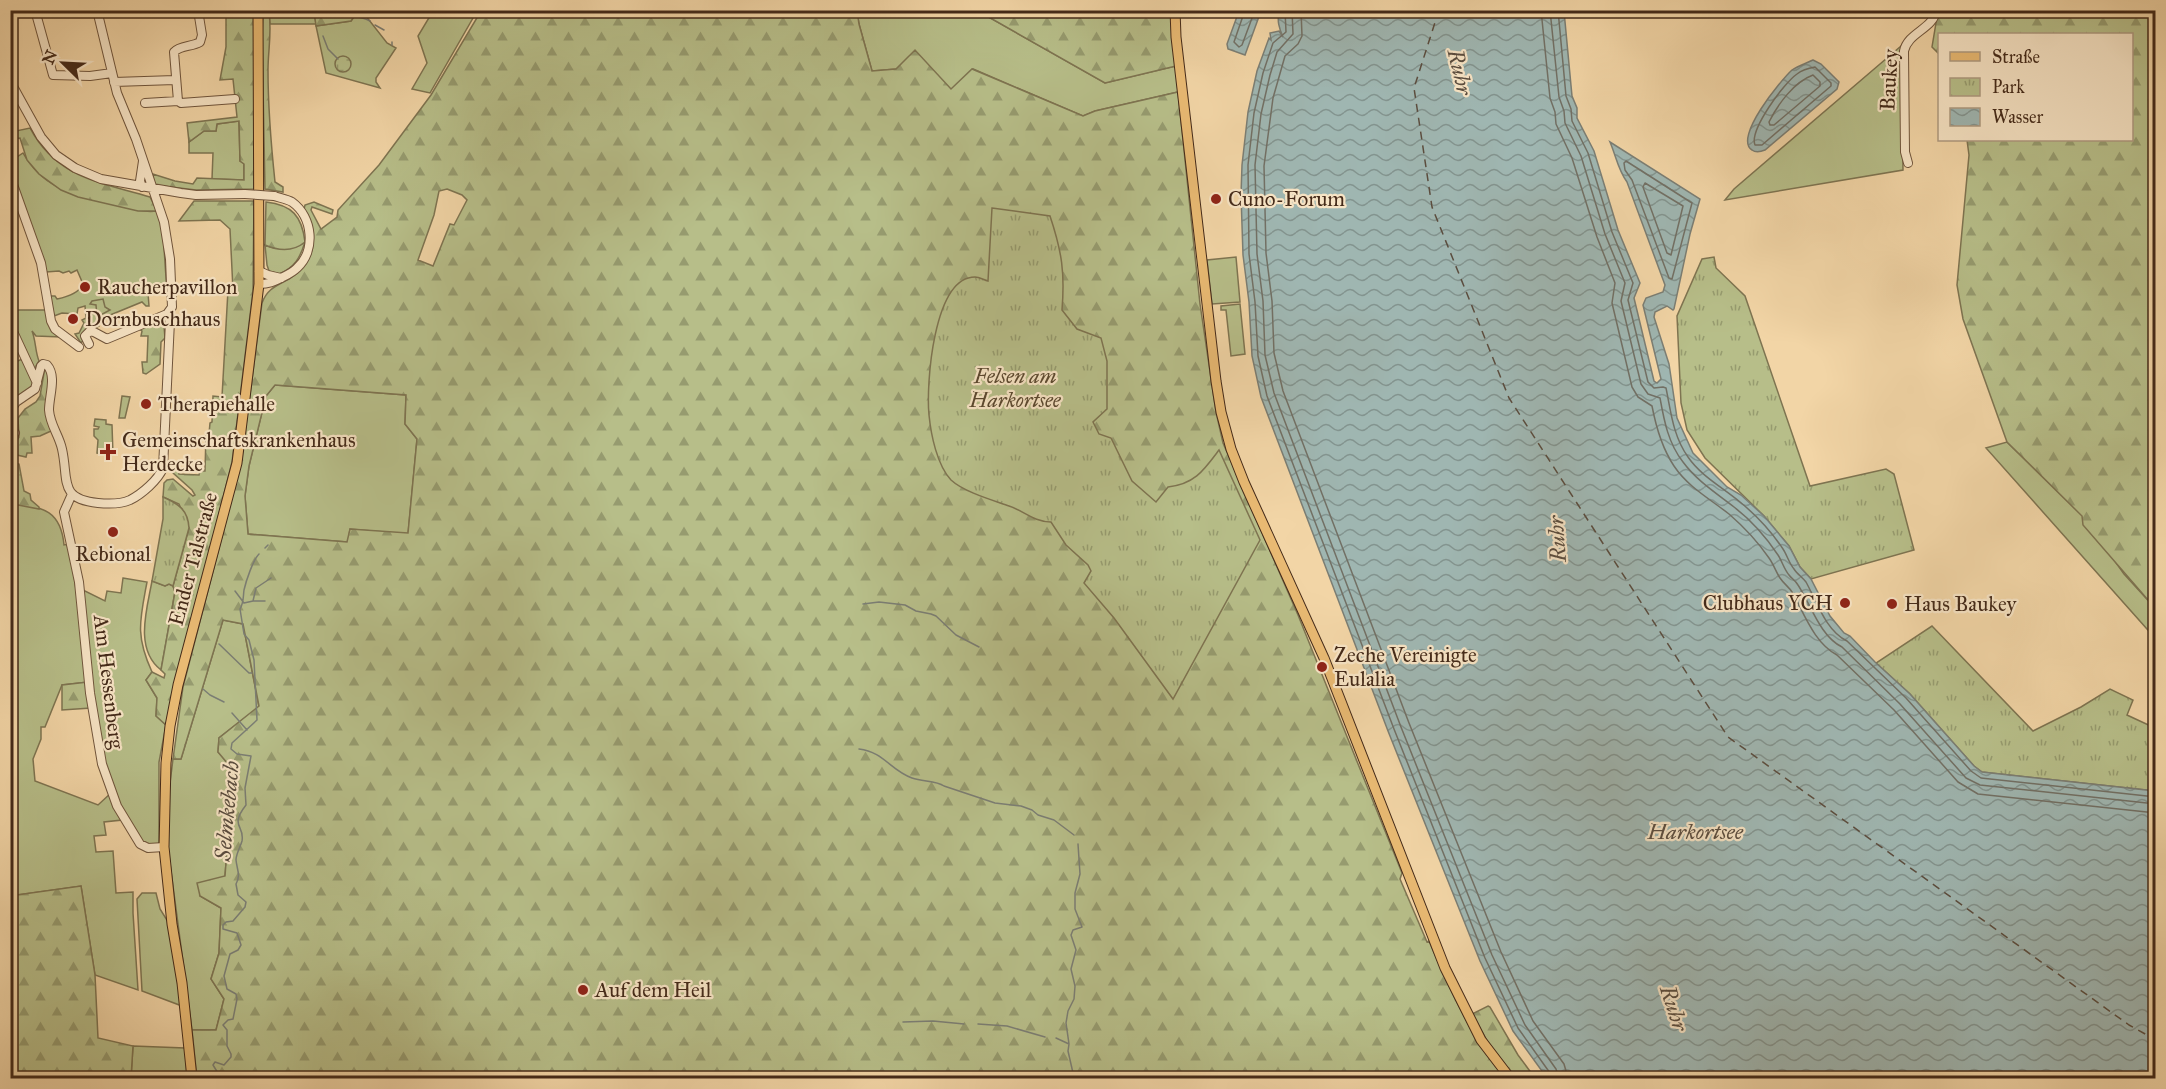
<svg xmlns="http://www.w3.org/2000/svg" width="2166" height="1089" font-family="'IM FELL Great Primer',serif">
  <style>
    .green { fill: #b7be89; stroke: #7e7451; stroke-width: 1.5 }
    .forest { fill: url(#forest-firs); stroke: #7e7451; stroke-width: 1.5; fill-rule: evenodd }
    .wetland { fill: url(#wetland-marsh); stroke: #7e7451; stroke-width: 1.5 }
    .park { fill: url(#park-tufts); stroke: #7e7451; stroke-width: 1.5 }
    .water { fill: url(#water-waves); stroke: #7b7e74; stroke-width: 1.5 }
    .lines { fill: none; stroke-linecap: round; stroke-linejoin: round }
    .shore { stroke: #727065; stroke-width: 1.5 }
    .stream { stroke: #7b7e74; stroke-width: 1.5 }
    .ferry { stroke: #5b4d3f; stroke-width: 1.5; stroke-dasharray: 8 6; stroke-linecap: butt }
    .minor-casing { stroke: #70553c; stroke-width: 10 }
    .major-casing { stroke: #442a19; stroke-width: 11 }
    .minor { stroke: #f7e4c5; stroke-width: 8 }
    .major { stroke: #e9ba73; stroke-width: 9 }
    .minor-bridge-casing { stroke: #70553c; stroke-width: 10; stroke-linecap: butt }
    .minor-bridge { stroke: #f7e4c5; stroke-width: 8 }
    .poi-dot { fill: #8f2418; stroke: #f7e4c5; stroke-width: 2 }
    .labels { text-anchor: middle; dominant-baseline: central; stroke-width: 4.5; stroke-linejoin: round; paint-order: stroke }
    .street-label { font-size: 21px; fill: #442a19; stroke: #f7e4c5 }
    .poi-label { font-size: 21px; fill: #442a19; stroke: #f7e4c5; text-anchor: start }
    .park-label { font-size: 21px; font-style: italic; fill: #5b482f; stroke: #f7e4c5 }
    .water-label { font-size: 22px; font-style: italic; fill: #5b4d3f; stroke: #f7e4c5 }
  </style>
  <defs>
    <pattern id="forest-firs" width="22" height="20" patternUnits="userSpaceOnUse" patternTransform="scale(1.5)"><rect width="22" height="20" fill="#b7be89"/><path d="M5 1l3.5 6h-7zM16 11l3.5 6h-7z" fill="#969b6f"/></pattern>
    <pattern id="wetland-marsh" width="20" height="14" patternUnits="userSpaceOnUse" patternTransform="scale(1.5)"><rect width="20" height="14" fill="#b7be89"/><path d="M1 5h8M5 5V1M11 12h8M15 12V8" fill="none" stroke="#969b6f"/></pattern>
    <pattern id="park-tufts" width="24" height="20" patternUnits="userSpaceOnUse" patternTransform="scale(1.5)"><rect width="24" height="20" fill="#b7be89"/><path d="M3 7l-1-3M5 7V3M7 7l1-3M15 17l-1-3M17 17v-4M19 17l1-3" fill="none" stroke="#969b6f"/></pattern>
    <pattern id="water-waves" width="16" height="10" patternUnits="userSpaceOnUse" patternTransform="scale(1.5)"><rect width="16" height="10" fill="#9fb6b1"/><path d="M0 5q4-4 8 0t8 0" fill="none" stroke="#83948f"/></pattern>
  </defs>
  <rect width="100%" height="100%" fill="#f2d5a6"/>
  <filter id="stains"><feTurbulence type="fractalNoise" baseFrequency=".00333" numOctaves="4"/><feColorMatrix values="0 0 0 0 .2 0 0 0 0 .09 0 0 0 0 .02 0 0 0 .5 -.17"/></filter>
  <radialGradient id="worn" r=".72"><stop offset=".6" stop-color="#630" stop-opacity="0"/><stop offset="1" stop-color="#630" stop-opacity=".3"/></radialGradient>
  <path class="green" d="M 266,11 L 314,11 L 316,24 L 270,24 L 269,14 Z
    M 356,11 L 362,11 L 387,43 L 396,48 L 376,78 L 376,82 L 380,88 L 326,73 L 316,26 L 351,21 L 358,11 Z
    M 433,11 L 477,11 L 430,93 L 412,89 L 427,63 L 418,36 Z
    M 857,11 L 978,11 L 1105,83 L 1176,66 L 1178,92 L 1095,111 L 1083,116 L 973,69 L 952,90 L 896,69 L 872,71 L 859,24 Z
    M 1901,46 L 1903,170 L 1725,200 L 1734,189 Z
    M 239,121 L 240,161 L 244,163 L 244,180 L 212,179 L 213,153 L 189,153 L 189,142 L 204,131 L 216,131 L 217,124 Z
    M 23,153 C 44,190 74,194 110,203 C 126,207 141,213 157,211 L 163,232 L 167,293 L 148,293 L 149,306 L 146,306 L 142,302 L 98,320 L 99,326 L 93,329 L 81,343 L 75,334 L 79,333 L 84,323 L 82,320 L 86,318 L 85,306 L 78,308 L 77,314 L 62,313 L 54,316 L 50,296 L 55,296 L 57,299 C 67,297 79,293 83,284 L 77,270 L 71,273 L 69,271 L 63,273 L 59,271 L 46,272 L 11,168 L 11,161 Z
    M 305,242 C 300,258 295,267 279,274 L 269,271 L 267,265 L 265,245 C 277,250 294,251 305,242 Z
    M 1236,257 L 1240,302 L 1212,304 L 1207,260 Z
    M 10,282 L 15,284 L 17,310 L 48,310 L 61,337 L 36,336 L 32,331 C 36,341 35,351 39,361 L 36,366 L 36,377 L 11,324 Z
    M 1240,304 L 1245,354 L 1231,356 L 1226,310 L 1221,310 L 1221,306 Z
    M 25,358 L 33,384 L 28,391 L 11,403 L 11,387 L 16,382 L 15,362 Z
    M 275,385 L 406,395 L 405,424 L 417,439 L 408,534 L 350,529 L 348,542 L 248,534 L 245,496 L 249,466 L 266,396 Z
    M 122,396 L 130,397 L 125,418 L 119,418 Z
    M 95,419 L 106,420 L 106,424 L 112,425 L 113,455 L 97,453 L 98,440 L 94,436 L 94,429 L 98,429 L 99,427 L 94,426 Z
    M 2007,442 L 2083,516 L 2124,574 L 2155,608 L 2155,638 L 1986,448 Z
    M 13,504 C 44,506 61,512 64,545 L 70,544 L 88,682 L 62,685 L 45,727 L 41,727 L 41,739 L 33,759 L 35,781 L 98,805 L 111,793 L 122,820 L 104,822 L 106,835 L 94,836 L 96,852 L 113,851 L 116,893 L 133,892 L 133,913 L 138,990 L 95,975 L 81,886 L 17,895 L 10,866 L 10,506 Z
    M 123,578 L 147,582 C 140,620 135,635 152,672 L 146,680 L 157,698 L 156,716 L 166,725 L 159,762 L 159,844 L 149,847 L 140,843 L 124,818 L 103,763 L 92,693 L 81,589 L 105,601 L 107,591 L 121,593 Z
    M 152,581 L 165,586 L 169,584 L 173,586 L 175,592 L 161,670 C 134,649 147,609 152,581 Z
    M 223,620 L 243,624 L 259,707 L 219,738 L 218,752 L 233,769 L 225,876 L 200,896 L 221,908 L 219,953 L 211,979 L 224,999 L 216,1030 L 192,1030 L 168,848 L 168,799 L 173,759 L 181,759 Z
    M 142,893 L 156,893 L 160,909 L 170,925 L 182,1006 L 142,991 L 137,899 Z
    M 133,1046 L 185,1048 L 187,1078 L 131,1078 Z"/>
  <path class="forest" d="M 226,11 L 254,11 L 254,189 L 196,190 L 154,185 L 153,174 L 175,181 L 193,184 L 197,178 L 244,180 L 244,164 L 240,161 L 239,121 L 217,124 L 216,131 L 204,131 L 189,142 L 187,123 L 237,117 L 233,79 L 220,80 L 226,47 Z
    M 263,11 L 269,13 C 272,32 268,51 268,70 C 268,107 271,144 275,182 L 283,187 L 283,192 L 265,189 L 262,36 Z
    M 314,11 L 356,10 L 358,11 L 351,21 L 316,26 Z
    M 481,11 L 857,11 L 859,24 L 872,71 L 896,69 L 915,50 L 951,89 L 972,69 L 1083,116 L 1095,111 L 1178,92 L 1200,304 L 1216,412 L 1223,443 L 1298,615 L 1402,873 L 1400,879 L 1427,942 L 1429,941 C 1450,990 1471,1037 1505,1078 L 197,1078 L 192,1030 L 216,1030 L 224,999 L 211,979 L 219,953 L 221,908 L 200,896 L 197,883 L 225,876 L 233,770 L 218,752 L 219,738 L 259,706 L 243,624 L 223,620 L 181,759 L 173,759 L 183,687 L 241,463 L 262,303 C 267,289 276,286 289,279 C 317,261 319,237 304,209 L 305,205 L 314,202 L 333,210 L 332,214 L 312,207 L 311,210 L 321,229 L 337,217 L 338,210 L 379,165 L 431,95 ZM 447,189 L 462,195 L 467,200 L 454,225 L 450,224 L 433,266 L 418,260 L 434,215 L 439,191 ZM 275,385 L 406,395 L 405,424 L 417,439 L 408,533 L 350,529 L 347,542 L 248,534 L 245,496 L 249,466 L 266,396 Z
    M 978,11 L 1171,11 L 1176,66 L 1105,83 Z
    M 1938,11 L 2155,11 L 2155,608 L 2083,525 L 2082,516 L 2007,442 L 1963,319 L 1957,285 L 1969,155 L 1967,140 L 2132,140 L 2132,34 L 1940,34 L 1939,54 L 1932,47 Z
    M 30,128 C 57,179 101,182 150,197 L 157,211 L 138,211 L 78,197 L 61,190 L 39,174 L 27,160 L 20,138 L 11,139 L 11,132 Z
    M 194,201 L 254,201 L 253,291 L 232,462 L 166,725 L 156,716 L 157,698 L 146,680 L 152,672 L 164,678 L 165,674 L 161,670 L 175,592 L 173,586 L 189,528 L 179,504 L 163,497 L 164,483 L 167,480 L 173,479 L 193,496 L 195,495 L 192,490 L 172,472 L 171,469 L 179,470 L 179,474 L 199,475 L 200,471 L 205,471 L 206,434 L 209,434 L 210,423 L 212,422 L 213,396 L 222,397 L 228,290 L 233,290 L 230,229 L 220,220 L 179,221 Z
    M 266,202 C 292,205 302,216 305,242 C 293,252 279,251 265,245 Z
    M 155,322 L 161,323 L 162,326 L 164,326 L 165,338 L 161,342 L 160,364 L 146,374 L 143,373 L 142,362 L 147,362 L 148,336 L 141,336 L 142,331 L 139,329 Z
    M 45,367 L 49,373 L 47,416 L 51,431 L 40,436 L 31,437 L 32,453 L 27,453 L 26,457 L 17,455 L 12,450 L 19,437 L 18,418 L 25,409 L 36,402 L 40,396 Z
    M 12,462 L 19,464 L 24,491 L 30,494 L 31,500 L 39,507 L 39,509 L 13,504 L 11,506 Z
    M 88,682 L 91,708 L 62,710 L 62,685 Z
    M 11,866 L 17,895 L 81,886 L 95,975 L 98,1038 L 133,1046 L 131,1078 L 11,1078 Z
    M 1488,1006 L 1490,1007 L 1518,1055 L 1535,1078 L 1515,1078 L 1489,1044 L 1472,1014 Z"/>
  <path class="wetland" d="M335 64a8 8 0 1 1 16 0a8 8 0 1 1-16 0Z"/>
  <path class="park" d="M 992,208 L 1050,216 C 1062,252 1065,273 1062,310 L 1077,329 L 1101,338 L 1107,361 L 1107,409 L 1093,422 L 1099,434 L 1111,438 L 1132,481 L 1156,502 L 1168,487 C 1195,484 1204,470 1219,450 L 1260,540 L 1173,699 L 1114,618 L 1084,583 L 1091,571 L 1088,565 L 1066,545 L 1051,522 C 1034,522 1024,511 1009,506 C 992,500 964,492 951,480 C 937,465 931,435 929,415 C 926,386 933,277 975,277 C 979,277 984,280 988,281 Z
    M 1714,257 L 1716,268 L 1745,296 L 1810,486 L 1886,469 L 1894,474 L 1914,550 L 1811,579 L 1800,567 L 1789,546 L 1764,516 L 1705,458 L 1687,430 L 1681,403 L 1677,316 L 1702,259 Z
    M 103,299 L 105,307 L 110,310 L 97,317 L 96,305 L 90,304 L 92,301 Z
    M 163,497 C 179,504 188,510 189,528 L 173,586 L 169,584 L 165,586 L 152,581 L 163,519 Z
    M 1932,626 L 2033,731 L 2081,707 L 2110,689 L 2133,700 L 2127,715 L 2155,728 L 2155,791 L 1982,772 L 1974,766 L 1910,694 L 1876,663 Z"/>
  <path class="water" d="M 1239,11 L 1261,11 L 1245,55 L 1228,49 L 1227,44 Z
    M 1290,11 L 1564,11 L 1572,96 L 1577,108 L 1577,118 L 1594,151 L 1618,230 L 1640,283 L 1634,298 L 1654,381 L 1657,383 L 1661,379 L 1643,305 L 1646,298 L 1663,292 L 1665,285 L 1627,182 C 1618,170 1616,156 1610,142 L 1700,199 L 1690,234 L 1674,309 L 1673,310 L 1667,306 L 1655,312 L 1654,317 L 1669,364 L 1677,418 L 1693,453 L 1727,487 L 1741,495 L 1764,516 L 1789,546 L 1800,567 L 1811,579 L 1830,616 L 1844,633 L 1850,636 L 1875,662 L 1910,694 L 1974,766 L 1982,772 L 2155,791 L 2155,1078 L 1547,1078 L 1513,1031 L 1480,961 L 1388,731 L 1261,397 L 1252,356 L 1249,302 L 1243,255 L 1241,195 L 1242,165 L 1248,112 L 1257,71 L 1269,38 L 1271,40 L 1270,33 L 1279,31 L 1283,37 C 1279,28 1277,21 1279,11 Z
    M 1813,60 L 1821,64 L 1839,82 L 1837,89 L 1765,150 C 1760,152 1756,153 1752,150 C 1733,138 1781,80 1792,70 C 1798,66 1807,63 1813,60 Z"/>
  <g class="lines">
    <path class="shore" d="M 1245,10 L 1234,42 L 1239,47 L 1242,45 L 1255,10
      M 1285,10 L 1286,32 L 1273,43 L 1263,73 L 1254,113 L 1248,165 L 1249,254 L 1255,302 L 1258,356 L 1267,396 L 1394,729 L 1485,958 L 1518,1028 L 1550,1073 L 1551,1078
      M 1292,10 L 1293,34 L 1277,52 L 1270,75 L 1261,114 L 1255,165 L 1257,254 L 1263,301 L 1265,355 L 1274,393 L 1401,727 L 1492,955 L 1525,1025 L 1556,1069 L 1559,1078
      M 1301,10 L 1302,36 L 1298,44 L 1285,56 L 1273,98 L 1264,166 L 1266,253 L 1272,301 L 1274,353 L 1283,391 L 1409,723 L 1501,952 L 1533,1021 L 1564,1064 L 1568,1078
      M 1541,10 L 1550,98 L 1555,112 L 1556,124 L 1572,158 L 1597,237 L 1615,283 L 1612,303 L 1632,387 L 1638,397 L 1652,406 C 1656,427 1662,448 1674,466 C 1688,487 1710,499 1729,514 C 1744,527 1758,542 1769,558 C 1774,565 1776,572 1780,578 C 1784,584 1789,587 1792,592 C 1804,613 1814,643 1837,655 L 1894,710 L 1958,782 L 1978,794 L 2156,813
      M 1550,10 L 1559,97 L 1564,111 L 1565,123 L 1581,156 L 1605,234 L 1625,283 L 1621,301 L 1641,384 L 1648,394 L 1660,398 C 1664,420 1668,443 1683,462 C 1697,481 1716,493 1734,507 C 1751,520 1766,537 1778,555 C 1782,561 1784,569 1789,575 C 1792,579 1795,580 1798,585 C 1811,605 1820,636 1842,647 L 1900,704 L 1966,778 L 1980,785 L 2156,804
      M 1558,10 L 1566,96 L 1571,109 L 1572,121 L 1588,153 L 1612,232 L 1633,283 L 1628,300 L 1648,382 L 1654,388 L 1663,387 L 1666,388 C 1671,412 1673,436 1688,457 C 1701,476 1722,487 1740,502 C 1756,515 1771,531 1783,549 C 1787,555 1789,563 1794,569 C 1797,574 1802,577 1806,582 C 1817,602 1826,631 1847,641 L 1906,698 L 1971,771 L 1981,778 L 2156,797
      M 1815,67 L 1831,83 L 1831,86 L 1762,145 L 1755,145 C 1749,130 1784,83 1797,74 C 1802,70 1809,68 1815,67 Z
      M 1813,75 L 1820,82 L 1820,86 L 1774,125 L 1770,125 L 1769,122 C 1778,104 1794,82 1813,75 Z
      M 1626,161 L 1692,203 L 1672,279 L 1669,278 L 1632,180 L 1625,170 L 1624,163 Z
      M 1645,183 L 1683,206 L 1671,255 L 1667,253 L 1643,187 Z"/>
    <path class="stream" d="M 322,10 C 336,20 355,12 370,21
      M 320,17 L 320,10
      M 375,25 L 384,30
      M 323,36 L 328,49 L 338,59
      M 392,42 L 392,45
      M 265,548 L 268,545
      M 235,591 L 244,603 L 253,601 L 256,588 L 271,578
      M 254,601 L 265,601
      M 863,604 L 879,602 L 905,605 L 916,611 L 931,614 L 936,616 L 956,635 L 979,647
      M 219,644 L 249,673 L 252,673
      M 203,689 L 210,695 L 224,702
      M 232,713 L 247,730
      M 859,749 C 884,752 890,770 912,778 C 923,782 936,780 944,786 L 995,803 L 1021,806 L 1032,810 L 1038,815 L 1054,820 L 1074,835
      M 903,1022 L 933,1021 L 964,1024
      M 978,1024 L 1007,1026 L 1045,1037
      M 1056,1038 L 1069,1044
      M 221,1078 L 213,1065 L 215,1062 L 224,1065 L 231,1057 L 231,1054 L 227,1046 L 227,1030 L 223,1025 L 228,1020 L 233,1019 L 237,999 L 236,994 L 227,989 L 224,976 L 230,954 L 238,950 L 241,945 L 237,933 L 223,929 L 223,925 L 226,922 L 233,921 L 245,907 L 246,902 L 238,895 L 236,884 C 241,875 237,870 236,860 C 236,854 240,848 242,841 C 245,825 229,827 246,805 L 245,788 L 251,756 L 237,754 L 231,749 L 232,743 L 257,720 L 254,660 L 249,640 L 244,634 L 240,609 C 244,602 243,597 244,590 C 246,581 253,560 259,554
      M 1072,1078 L 1073,1073 L 1068,1051 L 1069,1044 L 1066,1023 L 1068,1011 L 1074,999 L 1075,986 L 1071,969 L 1076,950 L 1071,935 L 1073,930 L 1082,927 L 1075,909 L 1075,893 L 1080,874 L 1078,844"/>
    <path class="ferry" d="M 1439,10 L 1414,88 L 1432,207 L 1509,398 L 1728,737 L 2129,1025 L 2156,1040"/>
    <defs>
      <path id="minor" d="M 35,10 L 53,75 L 90,76 L 112,73
        M 10,81 L 41,137 L 56,155 L 75,168 L 101,179 L 181,193 L 196,195 L 245,194
        M 114,82 L 175,80
        M 178,101 L 174,52 C 180,45 192,47 200,42 L 202,35 L 198,10
        M 145,103 L 178,101 L 181,103 L 235,99
        M 1908,163 L 1905,152 L 1904,51 C 1908,32 1934,29 1936,10
        M 10,176 L 41,263 L 51,321 L 55,329 L 79,347
        M 142,187 L 140,181 L 143,161
        M 259,271 L 268,275 L 281,278
        M 259,284 C 269,284 273,282 281,278 C 287,275 292,273 297,268 C 316,251 313,217 292,202 C 287,199 280,198 274,196
        M 10,325 L 37,383
        M 89,344 L 85,336 L 90,331 L 94,332 L 107,339 L 167,314 L 172,307 L 170,259 L 164,222 L 136,139 L 117,93 L 97,10
        M 10,412 L 16,402 L 35,389 L 41,366 L 43,364 L 47,365 C 57,376 49,396 49,410 C 50,425 59,435 62,449 C 69,480 58,499 98,503 C 108,504 121,504 130,500 C 142,494 158,480 163,468 L 170,321 L 167,314
        M 10,427 L 15,433 L 10,441
        M 72,494 L 64,512 L 79,582 L 90,693 L 102,764 L 117,806 L 140,844 L 148,848 L 164,847"/>
      <path id="major" d="M 1175,10 L 1176,37 L 1216,381 L 1221,412 L 1231,449 L 1244,482 L 1324,658 L 1445,968 L 1481,1040 L 1510,1078
        M 192,1078 L 182,983 L 172,924 L 164,847 L 166,763 L 170,726 L 178,685 L 237,463 L 259,284 L 258,10"/>
    </defs>
    <use href="#minor" class="minor-casing"/>
    <use href="#major" class="major-casing"/>
    <use href="#minor" class="minor"/>
    <use href="#major" class="major"/>
    <defs>
      <path id="minor-bridge" d="M 245,194 L 274,196"/>
    </defs>
    <use href="#minor-bridge" class="minor-bridge-casing"/>
    <use href="#minor-bridge" class="minor-bridge"/>
  </g>
  <g class="poi-dot">
    <circle cx="1216" cy="199" r="6"/>
    <circle cx="85" cy="287" r="6"/>
    <circle cx="73" cy="319" r="6"/>
    <circle cx="146" cy="404" r="6"/>
    <path d="M105 443h6v6h6v6h-6v6h-6v-6h-6v-6h6z"/>
    <circle cx="113" cy="532" r="6"/>
    <circle cx="1845" cy="603" r="6"/>
    <circle cx="1892" cy="604" r="6"/>
    <circle cx="1322" cy="667" r="6"/>
    <circle cx="583" cy="990" r="6"/>
  </g>
  <g class="labels">
    <g class="street-label">
      <text transform="translate(1889 80) rotate(-87)">Baukey</text>
      <text transform="translate(193 559) rotate(-75)">Ender Talstraße</text>
      <text transform="translate(109 682) rotate(83)">Am Hessenberg</text>
    </g>
    <g class="poi-label">
      <text x="1228" y="199">Cuno-Forum</text>
      <text x="97" y="287">Raucherpavillon</text>
      <text x="85" y="319">Dornbuschhaus</text>
      <text x="158" y="404">Therapiehalle</text>
      <text x="122" y="440">Gemeinschaftskrankenhaus<tspan x="122" dy="24">Herdecke</tspan></text>
      <text x="113" y="554" text-anchor="middle">Rebional</text>
      <text x="1833" y="603" text-anchor="end">Clubhaus YCH</text>
      <text x="1904" y="604">Haus Baukey</text>
      <text x="1334" y="655">Zeche Vereinigte<tspan x="1334" dy="24">Eulalia</tspan></text>
      <text x="595" y="990">Auf dem Heil</text>
    </g>
    <g class="park-label">
      <text x="1015" y="376">Felsen am<tspan x="1015" dy="24">Harkortsee</tspan></text>
    </g>
    <g class="water-label">
      <text transform="translate(1460 72) rotate(77)">Ruhr</text>
      <text transform="translate(1557 539) rotate(-94)">Ruhr</text>
      <text transform="translate(227 811) rotate(-85)">Selmkebach</text>
      <text x="1695" y="831">Harkortsee</text>
      <text transform="translate(1674 1008) rotate(72)">Ruhr</text>
    </g>
  </g>
  <rect width="2166" height="1089" fill="none" stroke="#f2d5a6" stroke-width="36"/>
  <rect x="12" y="12" width="2142" height="1065" fill="none" stroke="#442a19" stroke-width="3"/>
  <rect x="18" y="18" width="2130" height="1053" fill="none" stroke="#442a19" stroke-width="1.5"/>
  <rect x="1938" y="33" width="195" height="108" fill="#f7e4c5" stroke="#af9a80" stroke-width="1.5"/>
  <rect x="1950" y="52" width="30" height="9" fill="#e9ba73" stroke="#af9a80" stroke-width="1.5"/>
  <text x="1992" y="63" font-size="18" fill="#442a19">Straße</text>
  <rect x="1950" y="78" width="30" height="18" fill="url(#park-tufts)" stroke="#af9a80" stroke-width="1.5"/>
  <text x="1992" y="93" font-size="18" fill="#442a19">Park</text>
  <rect x="1950" y="108" width="30" height="18" fill="url(#water-waves)" stroke="#af9a80" stroke-width="1.5"/>
  <text x="1992" y="123" font-size="18" fill="#442a19">Wasser</text>
  <g transform="translate(63 63) rotate(294)" stroke="#f7e4c5" stroke-width="4.5" paint-order="stroke">
  <path d="M0-4.5L10 22L0 15L-10 22Z" fill="#442a19"/>
  <text y="-9" font-size="16" font-weight="bold" text-anchor="middle" fill="#442a19">N</text>
  </g>
  <rect width="100%" height="100%" filter="url(#stains)"/>
  <rect width="100%" height="100%" fill="url(#worn)"/>
</svg>
